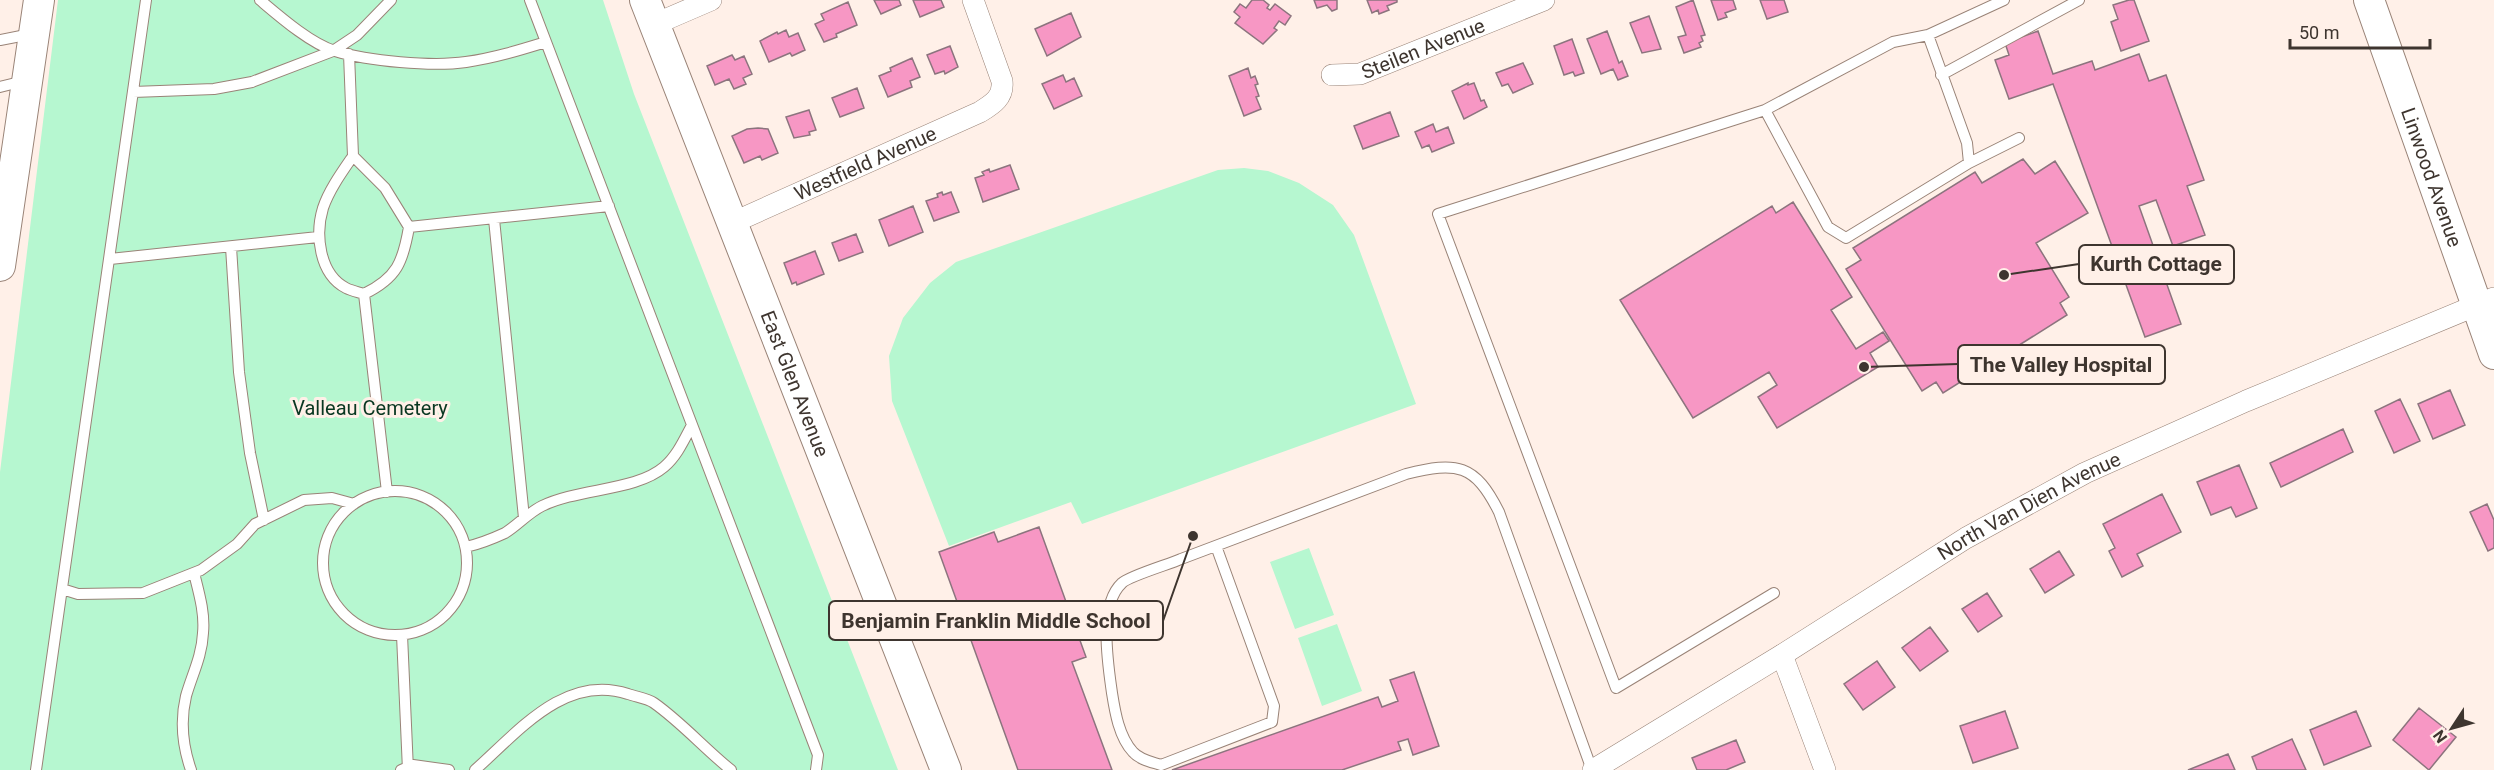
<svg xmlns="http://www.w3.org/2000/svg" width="2494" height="770" font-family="Roboto,sans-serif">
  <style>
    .green { fill: #b6f7d0 }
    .building { fill: #f797c4; stroke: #8c747e; stroke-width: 1.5 }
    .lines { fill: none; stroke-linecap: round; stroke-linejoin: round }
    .lane-casing { stroke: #998377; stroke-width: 12 }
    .street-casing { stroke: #998377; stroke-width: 22 }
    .secondary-casing { stroke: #998377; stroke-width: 32 }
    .lane { stroke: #fff; stroke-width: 10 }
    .street { stroke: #fff; stroke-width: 21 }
    .secondary { stroke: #fff; stroke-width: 30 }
    .labels { text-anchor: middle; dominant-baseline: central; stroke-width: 6; stroke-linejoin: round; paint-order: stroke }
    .street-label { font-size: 20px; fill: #3e352f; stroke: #fff0e8 }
    .park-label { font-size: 20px; fill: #093721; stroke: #fff0e8 }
    .leader { fill: none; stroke: #3e352f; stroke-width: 2 }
    .callout-dot { fill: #3e352f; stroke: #fff0e8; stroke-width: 2 }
    .callout { fill: #fff0e8; stroke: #3e352f; stroke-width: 2 }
    .callout-label { font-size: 21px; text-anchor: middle; font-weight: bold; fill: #3e352f }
  </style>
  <rect width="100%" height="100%" fill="#fff0e8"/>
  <path class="green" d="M 58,0 L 603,0 L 634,94 L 898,770 L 0,770 L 0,472 Z
    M 1244,168 L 1268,171 L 1299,183 L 1333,205 L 1354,235 L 1416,404 L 1082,524 L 1071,502 L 949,546 L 892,401 L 889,356 L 903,318 L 930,283 L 956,262 L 1218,170 Z
    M 1309,548 L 1334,615 L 1295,629 L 1270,562 Z
    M 1337,624 L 1362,691 L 1322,706 L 1298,638 Z"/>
  <path class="building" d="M 874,0 L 899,0 L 901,5 L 881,14 Z
    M 913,0 L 941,0 L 944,7 L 920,17 Z
    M 1252,0 L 1263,0 L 1269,5 L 1267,8 L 1270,10 L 1275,4 L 1291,16 L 1285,25 L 1279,21 L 1274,28 L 1277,30 L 1263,44 L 1235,23 L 1240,17 L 1234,12 L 1240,4 L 1246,8 Z
    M 1314,0 L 1337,0 L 1337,9 L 1332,11 L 1327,5 L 1317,8 Z
    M 1367,0 L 1397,0 L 1397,2 L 1387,6 L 1389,10 L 1379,14 L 1378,10 L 1372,13 Z
    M 1693,0 L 1705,35 L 1701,36 L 1703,41 L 1699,43 L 1701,47 L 1684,53 L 1678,37 L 1686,35 L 1676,7 Z
    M 1711,0 L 1733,0 L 1736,9 L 1725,13 L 1727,17 L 1718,20 Z
    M 1760,0 L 1784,0 L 1788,12 L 1767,19 Z
    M 2129,0 L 2134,0 L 2149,41 L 2121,51 L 2111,22 L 2118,19 L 2113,5 Z
    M 848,2 L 857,25 L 836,34 L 837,37 L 824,42 L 815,24 L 824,20 L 821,14 Z
    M 1071,13 L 1081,37 L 1047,56 L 1035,29 Z
    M 1649,16 L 1661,49 L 1642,53 L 1630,23 Z
    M 786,30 L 789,37 L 798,33 L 805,50 L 792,56 L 790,53 L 769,62 L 760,41 L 777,32 L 778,34 Z
    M 1607,31 L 1619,63 L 1622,61 L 1628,76 L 1618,80 L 1613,69 L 1601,74 L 1587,39 Z
    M 2038,31 L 2053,74 L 2092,61 L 2095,70 L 2139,54 L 2149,81 L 2166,75 L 2204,180 L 2187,186 L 2205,235 L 2173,246 L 2156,200 L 2139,206 L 2181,324 L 2145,337 L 2053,84 L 2009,99 L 1995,60 L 2009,55 L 2005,43 Z
    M 1572,39 L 1584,73 L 1575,76 L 1573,72 L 1564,75 L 1554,46 Z
    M 950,46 L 958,67 L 945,74 L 944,71 L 935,74 L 927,55 Z
    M 732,55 L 735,60 L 744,56 L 752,74 L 743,78 L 746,84 L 734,89 L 729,79 L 715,85 L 707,66 Z
    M 912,58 L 920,77 L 910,81 L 912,87 L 888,97 L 879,76 L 891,71 L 890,68 Z
    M 1523,63 L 1533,84 L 1513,93 L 1508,84 L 1502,86 L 1496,73 Z
    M 1248,68 L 1251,78 L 1255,76 L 1258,84 L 1255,85 L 1259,96 L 1256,97 L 1261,109 L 1244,116 L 1229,76 Z
    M 1063,75 L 1066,82 L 1074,78 L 1082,96 L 1054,109 L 1042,84 Z
    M 1468,83 L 1468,85 L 1474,83 L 1481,101 L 1484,100 L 1487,107 L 1464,119 L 1452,91 Z
    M 857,88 L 864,108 L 840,117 L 832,98 Z
    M 809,110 L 816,130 L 809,132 L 810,135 L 794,138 L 786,117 Z
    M 1390,112 L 1399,136 L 1363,149 L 1354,126 Z
    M 1433,124 L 1436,132 L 1448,127 L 1454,143 L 1432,152 L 1429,145 L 1422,148 L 1415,132 Z
    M 758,128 L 768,129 L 778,153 L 762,160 L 760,156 L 744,163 L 732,136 L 747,129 Z
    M 2023,159 L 2035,174 L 2055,161 L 2088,213 L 2036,243 L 2069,297 L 2060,303 L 2067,315 L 1943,393 L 1936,382 L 1922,391 L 1846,269 L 1861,260 L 1853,248 L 1975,172 L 1982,183 Z
    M 1010,165 L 1019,189 L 983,202 L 975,178 L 984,175 L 982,172 L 989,169 L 990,172 Z
    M 942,192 L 943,195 L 951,192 L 959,212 L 934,221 L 926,201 L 938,197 L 937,194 Z
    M 1793,202 L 1852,297 L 1831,310 L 1856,349 L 1883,332 L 1889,341 L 1870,353 L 1878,367 L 1777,428 L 1758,397 L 1777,385 L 1769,372 L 1693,418 L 1620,300 L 1772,206 L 1776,213 Z
    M 913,206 L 923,232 L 889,246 L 879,220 Z
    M 856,234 L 863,252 L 839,261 L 832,243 Z
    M 815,251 L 824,274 L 797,285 L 796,282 L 792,284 L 784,263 Z
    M 2450,390 L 2465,425 L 2433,439 L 2418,404 Z
    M 2400,399 L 2420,441 L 2394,453 L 2375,411 Z
    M 2343,429 L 2353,452 L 2281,487 L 2270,463 Z
    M 2239,465 L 2257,508 L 2236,517 L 2231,507 L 2211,515 L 2197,482 Z
    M 2162,494 L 2181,532 L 2137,554 L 2143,566 L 2122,577 L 2109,551 L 2115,548 L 2103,524 Z
    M 2487,504 L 2494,520 L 2494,548 L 2488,551 L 2470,512 Z
    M 1039,527 L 1086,657 L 1072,662 L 1112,770 L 1018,770 L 939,552 L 994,532 L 998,542 Z
    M 2059,551 L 2074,575 L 2045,593 L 2030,569 Z
    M 1987,593 L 2002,616 L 1978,632 L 1962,609 Z
    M 1930,627 L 1948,651 L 1920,671 L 1902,648 Z
    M 1877,661 L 1895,687 L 1863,710 L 1844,684 Z
    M 1414,672 L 1439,746 L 1413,755 L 1408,739 L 1398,742 L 1401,750 L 1342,770 L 1172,770 L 1378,697 L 1382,707 L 1398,701 L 1390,680 Z
    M 2419,708 L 2456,737 L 2429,770 L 2393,740 Z
    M 2005,711 L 2018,748 L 1973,763 L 1960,726 Z
    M 2356,711 L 2371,746 L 2324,765 L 2310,730 Z
    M 2292,739 L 2306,770 L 2257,770 L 2252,757 Z
    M 1736,740 L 1745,762 L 1726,770 L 1697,770 L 1692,758 Z
    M 2228,754 L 2235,770 L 2188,770 Z"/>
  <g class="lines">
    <defs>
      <path id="lane" d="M 260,0 C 279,16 311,44 335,51 C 368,61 432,67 466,62 C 494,58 520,50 546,42
        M 530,0 L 818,755 L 816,770
        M 1928,35 L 1967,143 L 1969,163 L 1846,238 L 1828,227 L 1765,110 L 1893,42 L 1928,35 L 2004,0
        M 0,40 L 31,34
        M 349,54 L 353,156
        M 1941,75 L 2079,0
        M 0,87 L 24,81
        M 133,92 L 214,89 L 252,82 L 333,51 L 357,35 L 391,0
        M 1765,110 L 1438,214 L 1616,688 L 1774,593
        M 353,156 L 385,188 L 409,227 C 403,262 397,278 364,294 C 358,292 352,291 346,288 C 319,274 315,234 323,208 C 329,190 342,172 353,156 Z
        M 1969,163 L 2019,138
        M 494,219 L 524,518
        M 409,227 L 609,206
        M 231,247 L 239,372 L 250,453 L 264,520
        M 110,259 L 318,237
        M 364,294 L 387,492
        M323 563a72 72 0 1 1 144 0a72 72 0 1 1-144 0Z
        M 1216,546 L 1274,706 L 1272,722 L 1161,765 C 1152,762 1140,760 1133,752 C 1119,737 1115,712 1112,693 C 1108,664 1098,605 1122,583 C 1129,576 1170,564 1181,559 C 1256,530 1331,502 1406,474 C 1457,461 1475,464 1499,512 L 1592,770
        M 466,547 C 479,544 492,539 505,533 C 518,525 528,513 542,506 C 579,488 636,491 664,467 C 677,456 684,440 692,425
        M 62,589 L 78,594 L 143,593 L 201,570 L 237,544 L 255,524 L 304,500 L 332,498 L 354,504
        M 402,635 L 408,770
        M 36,770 L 146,0
        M 191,770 C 183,747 180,721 186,696 C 192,675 202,656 203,633 C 205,613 199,593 194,573
        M 401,770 L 413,765 L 449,770
        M 475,770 C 518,732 565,673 628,694 C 636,697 647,698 654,703 C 681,722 705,749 731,770"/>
      <g id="street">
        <path d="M 653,25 L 711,0"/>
        <path id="s1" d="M 1332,75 L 1360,74 L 1544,0"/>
        <path id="s2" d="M 732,223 L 980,112 C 993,104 1004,97 1002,81 L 973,0"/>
        <path d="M 1782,655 L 1825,770"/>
        <path id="s3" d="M 1593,770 L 1782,655 L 1966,538 L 2085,473 L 2246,401 L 2494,298"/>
      </g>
      <g id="secondary">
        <path id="s4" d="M 645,0 L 946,770"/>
        <path id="s5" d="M 2369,0 L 2494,354"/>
        <path d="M 0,266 L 39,0"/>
      </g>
    </defs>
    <use href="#lane" class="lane-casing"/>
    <use href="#street" class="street-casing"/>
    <use href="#secondary" class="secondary-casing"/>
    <use href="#lane" class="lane"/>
    <use href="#street" class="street"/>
    <use href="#secondary" class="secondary"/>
  </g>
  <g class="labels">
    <g class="street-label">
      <text stroke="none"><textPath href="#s1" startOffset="96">Steilen Avenue</textPath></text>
      <text stroke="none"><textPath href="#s2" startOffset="146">Westfield Avenue</textPath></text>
      <text stroke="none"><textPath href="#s5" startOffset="188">Linwood Avenue</textPath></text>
      <text stroke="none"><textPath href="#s4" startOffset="412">East Glen Avenue</textPath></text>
      <text stroke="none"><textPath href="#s3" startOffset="510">North Van Dien Avenue</textPath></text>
    </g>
    <g class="park-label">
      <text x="370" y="408">Valleau Cemetery</text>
    </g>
  </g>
  <path class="leader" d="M2004 275L2079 264M1864 367L1958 364M1193 536L1163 621"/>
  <g class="callout-dot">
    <circle cx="2004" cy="275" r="6"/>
    <circle cx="1864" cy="367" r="6"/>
    <circle cx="1193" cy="536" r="6"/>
  </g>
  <g class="callout">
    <rect x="2079" y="245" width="155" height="39" rx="6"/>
    <rect x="1958" y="345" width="207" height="39" rx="6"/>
    <rect x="829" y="601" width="334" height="39" rx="6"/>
  </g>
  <g class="callout-label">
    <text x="2156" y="271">Kurth Cottage</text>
    <text x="2061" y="372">The Valley Hospital</text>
    <text x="996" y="628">Benjamin Franklin Middle School</text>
  </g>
  <g transform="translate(2452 728) rotate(234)" stroke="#fff0e8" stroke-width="4.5" paint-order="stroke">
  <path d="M0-4.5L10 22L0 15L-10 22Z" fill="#3e352f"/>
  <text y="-9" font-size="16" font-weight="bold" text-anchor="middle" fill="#3e352f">N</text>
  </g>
  <path d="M2290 39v9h140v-9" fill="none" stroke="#3e352f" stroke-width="3"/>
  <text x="2299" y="39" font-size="18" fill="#3e352f" stroke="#fff0e8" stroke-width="4.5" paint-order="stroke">50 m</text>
</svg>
